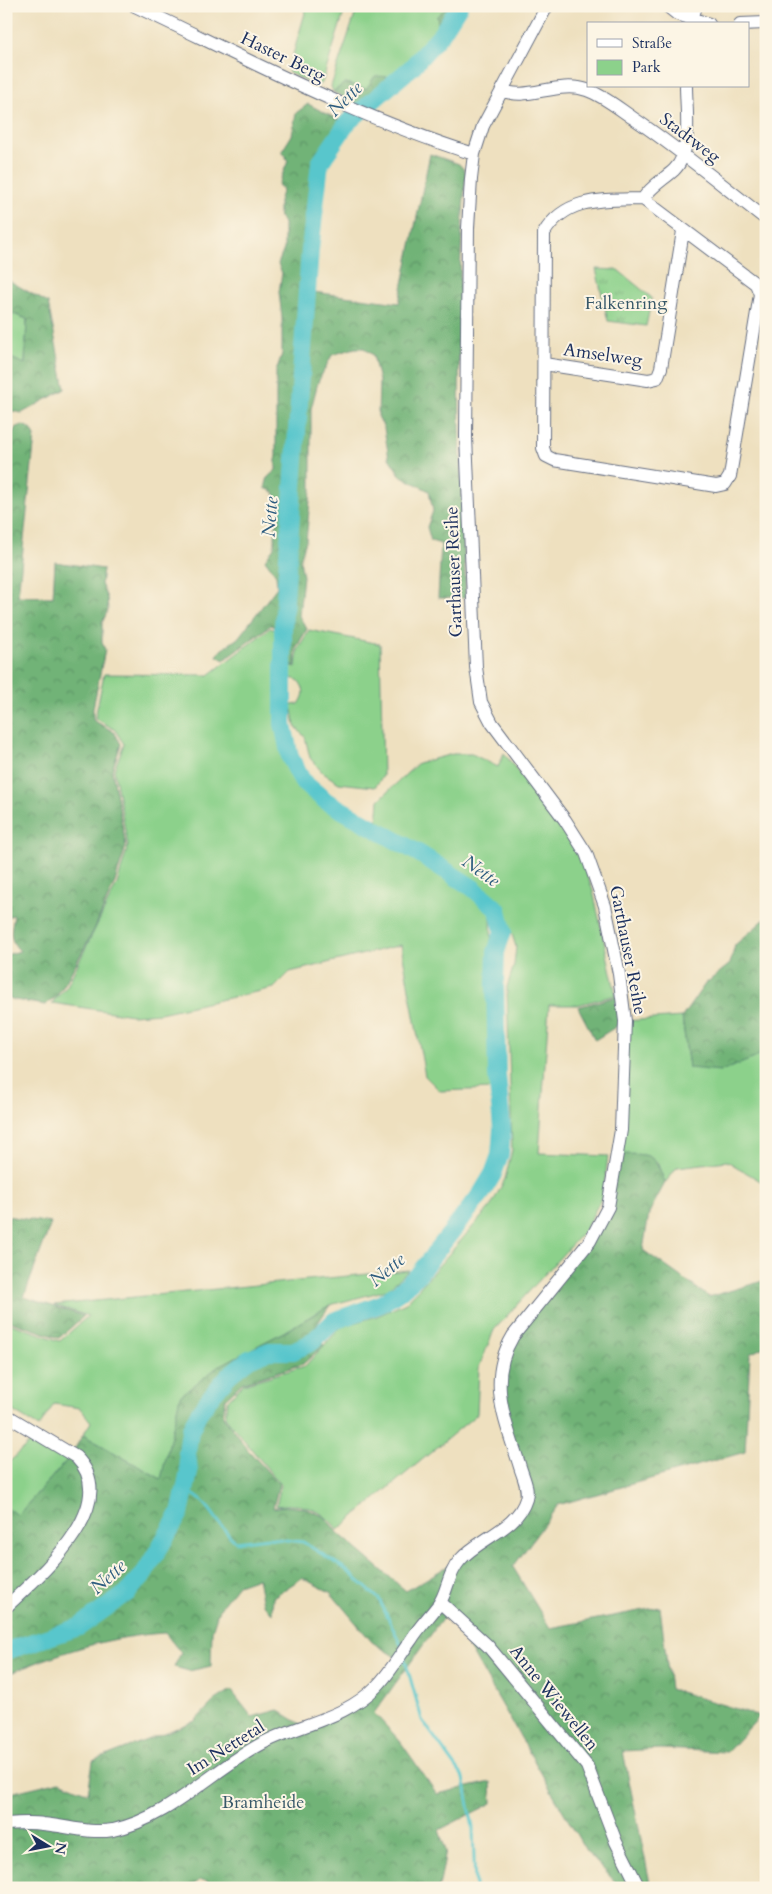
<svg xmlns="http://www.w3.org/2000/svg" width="772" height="1894" font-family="Cardo,serif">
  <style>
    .green { fill: #8cd18b; stroke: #548074 }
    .forest { fill: url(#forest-crowns); stroke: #46716a }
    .park { fill: url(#park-tufts); stroke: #548074 }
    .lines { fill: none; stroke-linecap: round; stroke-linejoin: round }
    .stream { stroke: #58c6cc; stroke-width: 3 }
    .river { stroke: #58c6cc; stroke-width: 18 }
    .street-casing { stroke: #656d80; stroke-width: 14 }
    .street { stroke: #fff; stroke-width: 12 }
    .labels { text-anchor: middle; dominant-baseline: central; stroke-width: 4; stroke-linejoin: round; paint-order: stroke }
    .street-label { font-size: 18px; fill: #1b2f5e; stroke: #fcf5e5 }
    .park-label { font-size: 18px; fill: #375869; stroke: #fcf5e5 }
    .water-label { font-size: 19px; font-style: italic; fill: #2d5c7f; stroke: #fcf5e5 }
  </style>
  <defs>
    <pattern id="forest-crowns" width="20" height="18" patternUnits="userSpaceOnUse" patternTransform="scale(1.25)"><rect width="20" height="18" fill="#71b377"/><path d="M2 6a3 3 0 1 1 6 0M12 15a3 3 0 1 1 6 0" fill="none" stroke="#5c9265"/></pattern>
    <pattern id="park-tufts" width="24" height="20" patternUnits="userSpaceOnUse" patternTransform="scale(1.25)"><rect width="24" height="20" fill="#8cd18b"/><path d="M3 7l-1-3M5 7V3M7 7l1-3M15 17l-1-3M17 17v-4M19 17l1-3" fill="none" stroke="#72aa75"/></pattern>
  </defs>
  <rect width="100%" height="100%" fill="#fcf5e5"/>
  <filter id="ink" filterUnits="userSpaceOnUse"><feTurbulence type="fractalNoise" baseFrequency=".02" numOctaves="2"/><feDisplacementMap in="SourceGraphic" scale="10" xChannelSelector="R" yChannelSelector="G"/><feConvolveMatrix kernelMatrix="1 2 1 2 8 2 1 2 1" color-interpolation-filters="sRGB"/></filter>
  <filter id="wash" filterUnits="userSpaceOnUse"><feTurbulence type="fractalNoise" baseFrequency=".0096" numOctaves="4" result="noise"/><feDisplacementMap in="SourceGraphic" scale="20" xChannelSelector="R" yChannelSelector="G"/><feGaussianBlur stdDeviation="1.12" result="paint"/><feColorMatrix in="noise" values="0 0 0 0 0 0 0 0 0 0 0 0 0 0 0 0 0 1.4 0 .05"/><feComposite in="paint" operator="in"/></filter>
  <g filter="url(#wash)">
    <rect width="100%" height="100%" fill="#eee0bf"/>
    <path class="green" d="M 307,6 L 346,6 L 322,83 L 316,86 L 288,72 Z
      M 358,6 L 449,6 L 437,16 L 440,30 L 391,77 L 366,89 L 345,83 L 333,92 L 331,86 Z
      M 6,311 L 27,319 L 25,365 L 6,356 Z
      M 270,628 L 276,630 C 276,676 270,730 294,772 C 298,781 307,789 313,796 L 485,902 L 491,911 L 493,1089 L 440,1091 L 425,1076 L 401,945 L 290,972 L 274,988 L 160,1013 L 132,1015 L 52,1003 L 67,986 L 117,884 L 128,846 L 114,770 L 124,744 L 115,730 L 95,718 L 104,674 L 209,675 Z
      M 309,630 L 380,644 L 383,776 L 375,787 L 339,783 L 323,773 L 310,758 L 305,737 L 295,726 L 291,705 L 299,704 C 306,694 305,689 298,680 L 290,678 L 290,665 L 296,667 L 298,649 Z
      M 504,753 L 580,855 L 593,891 L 616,995 L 577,1005 L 549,1005 L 539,1153 L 608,1156 L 603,1195 L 585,1230 L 494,1330 L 479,1367 L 477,1414 L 338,1530 C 322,1509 303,1502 276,1506 L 281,1485 L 225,1417 L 227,1401 L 243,1384 L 305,1366 L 341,1327 L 377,1316 L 406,1303 L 491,1206 L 505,1179 L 512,1150 L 507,987 L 514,965 L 516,947 L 503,905 L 421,849 L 377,825 L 379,800 L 418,763 L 453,754 L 472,754 L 498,767 Z
      M 682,1017 L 689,1068 L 755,1058 L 766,1049 L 766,1111 L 762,1182 L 727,1161 L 677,1167 L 665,1183 L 657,1162 L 629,1155 L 618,1154 L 625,1021 Z
      M 409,1270 L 387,1290 L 330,1305 L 282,1333 L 219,1366 L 161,1479 L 83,1435 L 91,1422 L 80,1408 L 54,1404 L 39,1427 L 6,1407 L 6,1322 L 60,1341 L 88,1316 L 54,1305 Z
      M 35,1438 L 68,1459 L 18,1515 L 6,1508 L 6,1465 Z"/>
    <path class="forest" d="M 449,6 L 466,6 L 452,28 L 421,62 L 369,110 L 333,92 L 345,83 L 366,89 L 375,76 L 391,77 L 439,30 L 437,16 Z
      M 308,104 L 350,126 L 324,164 L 314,248 L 313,292 L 399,303 L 430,154 L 459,164 L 466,172 C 454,314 460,456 466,598 L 438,598 L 441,544 L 431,541 L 427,527 L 433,511 L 429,491 L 401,476 L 389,458 L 384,428 L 378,416 L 379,381 L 373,355 L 364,348 L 355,348 L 332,355 L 318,382 L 311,409 L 311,490 L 306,541 L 300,560 L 303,576 L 299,616 L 307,629 L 296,648 L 295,666 L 288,664 L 276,628 L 271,625 L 224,660 L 217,656 L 221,650 L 238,638 L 277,587 L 276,575 L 265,560 L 274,547 L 278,505 L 274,492 L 265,488 L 268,477 L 276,470 L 276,371 L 282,354 L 282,318 L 279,292 L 282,273 L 278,264 L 284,249 L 284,223 L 279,216 L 279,201 L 283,189 L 278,185 L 288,161 L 282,151 L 292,135 L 296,113 Z
      M 6,279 L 48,303 L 65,389 L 22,413 L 6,410 L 6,389 L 12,389 L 6,387 L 6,356 L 25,364 L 27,319 L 6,311 Z
      M 23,425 L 31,429 L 35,436 L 18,596 L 53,597 L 55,562 L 103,569 L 101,584 L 107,598 L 108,610 L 102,623 L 102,642 L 105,650 L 93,708 L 93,720 L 114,732 L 121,744 L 112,770 L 126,846 L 115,882 L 94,930 L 66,982 L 56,997 L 45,1005 L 15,1000 L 6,997 L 6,955 L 20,951 C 8,939 11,931 14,915 L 6,917 L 6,474 L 9,472 L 6,446 L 16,427 Z
      M 766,918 L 766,1048 L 755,1058 L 721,1071 L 689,1068 L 682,1017 L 705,984 L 730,964 L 735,945 Z
      M 622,995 L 625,1021 L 595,1040 L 578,1007 Z
      M 618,1154 C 650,1155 653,1150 665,1183 L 649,1213 L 643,1250 L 709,1297 L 766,1280 L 766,1346 L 750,1354 L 745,1452 L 558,1505 L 513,1567 L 550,1628 L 660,1607 L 670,1689 L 760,1716 L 727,1752 L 661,1749 L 623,1751 L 651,1888 L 621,1888 L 586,1851 L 448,1611 L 374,1713 L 400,1741 L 437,1794 L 491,1782 L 492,1803 L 439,1830 L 446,1851 L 439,1888 L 208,1888 L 208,1881 L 200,1880 L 190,1888 L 6,1888 L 6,1794 L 60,1781 L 88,1793 L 93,1761 L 195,1721 L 214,1701 L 231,1690 L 252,1717 L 278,1710 L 305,1727 L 353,1707 L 397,1658 L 372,1642 L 330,1592 L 302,1578 L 273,1597 L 272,1613 L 263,1604 L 258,1578 L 238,1585 L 219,1609 L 212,1631 L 211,1666 L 189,1671 L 174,1667 L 181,1653 L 165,1633 C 110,1636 57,1653 6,1675 L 6,1508 L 18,1515 L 68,1459 L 83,1435 L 161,1479 L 180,1396 L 219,1366 L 282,1333 L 330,1305 L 315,1327 L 324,1345 L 303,1364 L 242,1383 L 225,1399 L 223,1416 L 248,1450 L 279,1484 L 273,1508 L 285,1506 L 305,1508 L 325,1517 L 337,1532 L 406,1591 L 463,1557 L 524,1504 L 502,1411 L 504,1351 L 600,1225 Z
      M 6,1216 L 51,1223 L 24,1297 L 84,1316 L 59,1338 L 6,1320 Z"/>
    <path class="park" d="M 596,269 L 618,270 L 652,298 L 646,326 L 608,321 Z"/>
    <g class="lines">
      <path class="stream" d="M 186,1491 C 211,1500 217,1527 236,1542 L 268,1538 L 303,1542 L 344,1568 L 379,1599 L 401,1645
        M 404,1656 L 422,1720 L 464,1778 L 473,1828 L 475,1888"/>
      <path class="river" d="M 6,1651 L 79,1627 L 127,1593 L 144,1574 L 180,1513 L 189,1472 L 187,1452 L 190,1431 L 198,1414 L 212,1395 L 229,1375 L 249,1359 L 269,1351 L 293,1351 L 312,1342 L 334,1321 L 381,1304 L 399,1292 L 417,1276 L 481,1194 L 493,1174 L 500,1155 L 502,1129 L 497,1075 L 495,983 L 496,952 L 503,931 L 498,910 L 473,888 L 420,854 L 326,801 L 303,782 L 290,757 L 283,724 L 283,627 L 310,250 L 320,163 L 348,122 L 412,67 L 442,33 L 459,6"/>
    </g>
  </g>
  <g filter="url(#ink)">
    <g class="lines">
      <defs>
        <path id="street" d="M 135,6 C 247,59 356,117 474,154
          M 667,6 L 677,14 L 709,24
          M 691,24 L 696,6
          M 740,24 L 766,23
          M 502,90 C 526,102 557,80 587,90 C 604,96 618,108 633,118 C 679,149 722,185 766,219
          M 643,199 C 605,200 566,196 544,233 L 543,448 L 546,456 L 554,460 L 716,486 L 725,484 L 730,476 L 760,294 L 756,284 L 643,199 C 651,186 663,180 674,170 C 693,152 686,110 686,86
          M 544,364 L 648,380 L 657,378 L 661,368 L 683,231
          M 6,1415 L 76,1457 C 124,1505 39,1576 6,1607
          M 440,1602 L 488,1646 L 587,1766 L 616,1842 L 639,1888
          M 6,1824 C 19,1823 31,1822 43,1824 C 67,1826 89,1834 113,1830 C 170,1818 213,1769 263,1743 C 302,1723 345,1719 377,1686 C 390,1673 400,1655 411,1640 C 419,1627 430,1616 439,1604 C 448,1591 447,1575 460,1560 C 479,1538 517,1529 526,1499 C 529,1488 523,1477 520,1467 C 506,1422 486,1381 513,1336 L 590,1241 L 608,1207 L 621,1130 L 625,1021 L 619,974 L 605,906 L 586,853 L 565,820 L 492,723 L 481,702 L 476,667 L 466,437 L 468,228 L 471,179 L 474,154 L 483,126 L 547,6"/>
      </defs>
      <use href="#street" class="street-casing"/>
      <use href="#street" class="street"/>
    </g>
  </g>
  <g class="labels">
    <g class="street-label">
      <text transform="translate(283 57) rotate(26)">Haster Berg</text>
      <text transform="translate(690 138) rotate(37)">Stadtweg</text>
      <text transform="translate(603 355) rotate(8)">Amselweg</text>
      <text transform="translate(454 572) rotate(-92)">Garthauser Reihe</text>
      <text transform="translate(628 950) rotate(79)">Garthauser Reihe</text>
      <text transform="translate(554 1698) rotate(51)">Anne Wiewellen</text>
      <text transform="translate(226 1748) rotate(-32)">Im Nettetal</text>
    </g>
    <g class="park-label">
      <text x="626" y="303">Falkenring</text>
      <text x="263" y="1802">Bramheide</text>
    </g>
    <g class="water-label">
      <text transform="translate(345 99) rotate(-45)">Nette</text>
      <text transform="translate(270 517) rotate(-86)">Nette</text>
      <text transform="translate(481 871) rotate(35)">Nette</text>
      <text transform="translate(387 1270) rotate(-40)">Nette</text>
      <text transform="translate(108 1577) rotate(-42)">Nette</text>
    </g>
  </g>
  <rect width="772" height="1894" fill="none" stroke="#fcf5e5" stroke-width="25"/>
  <rect x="587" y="22" width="162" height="65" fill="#fcf5e5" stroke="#a2a6af"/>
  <rect x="597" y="39" width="25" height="8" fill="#ffffff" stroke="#a2a6af"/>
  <text x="632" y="48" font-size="15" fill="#1b2f5e">Straße</text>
  <rect x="597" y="60" width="25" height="15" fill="#8cd18b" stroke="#a2a6af"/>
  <text x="632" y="72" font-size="15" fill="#1b2f5e">Park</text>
  <g transform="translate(48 1846) rotate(100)" stroke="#fcf5e5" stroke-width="4" paint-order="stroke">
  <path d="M0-4L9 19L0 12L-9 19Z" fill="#1b2f5e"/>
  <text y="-8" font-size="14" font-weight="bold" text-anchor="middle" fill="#1b2f5e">N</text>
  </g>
</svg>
